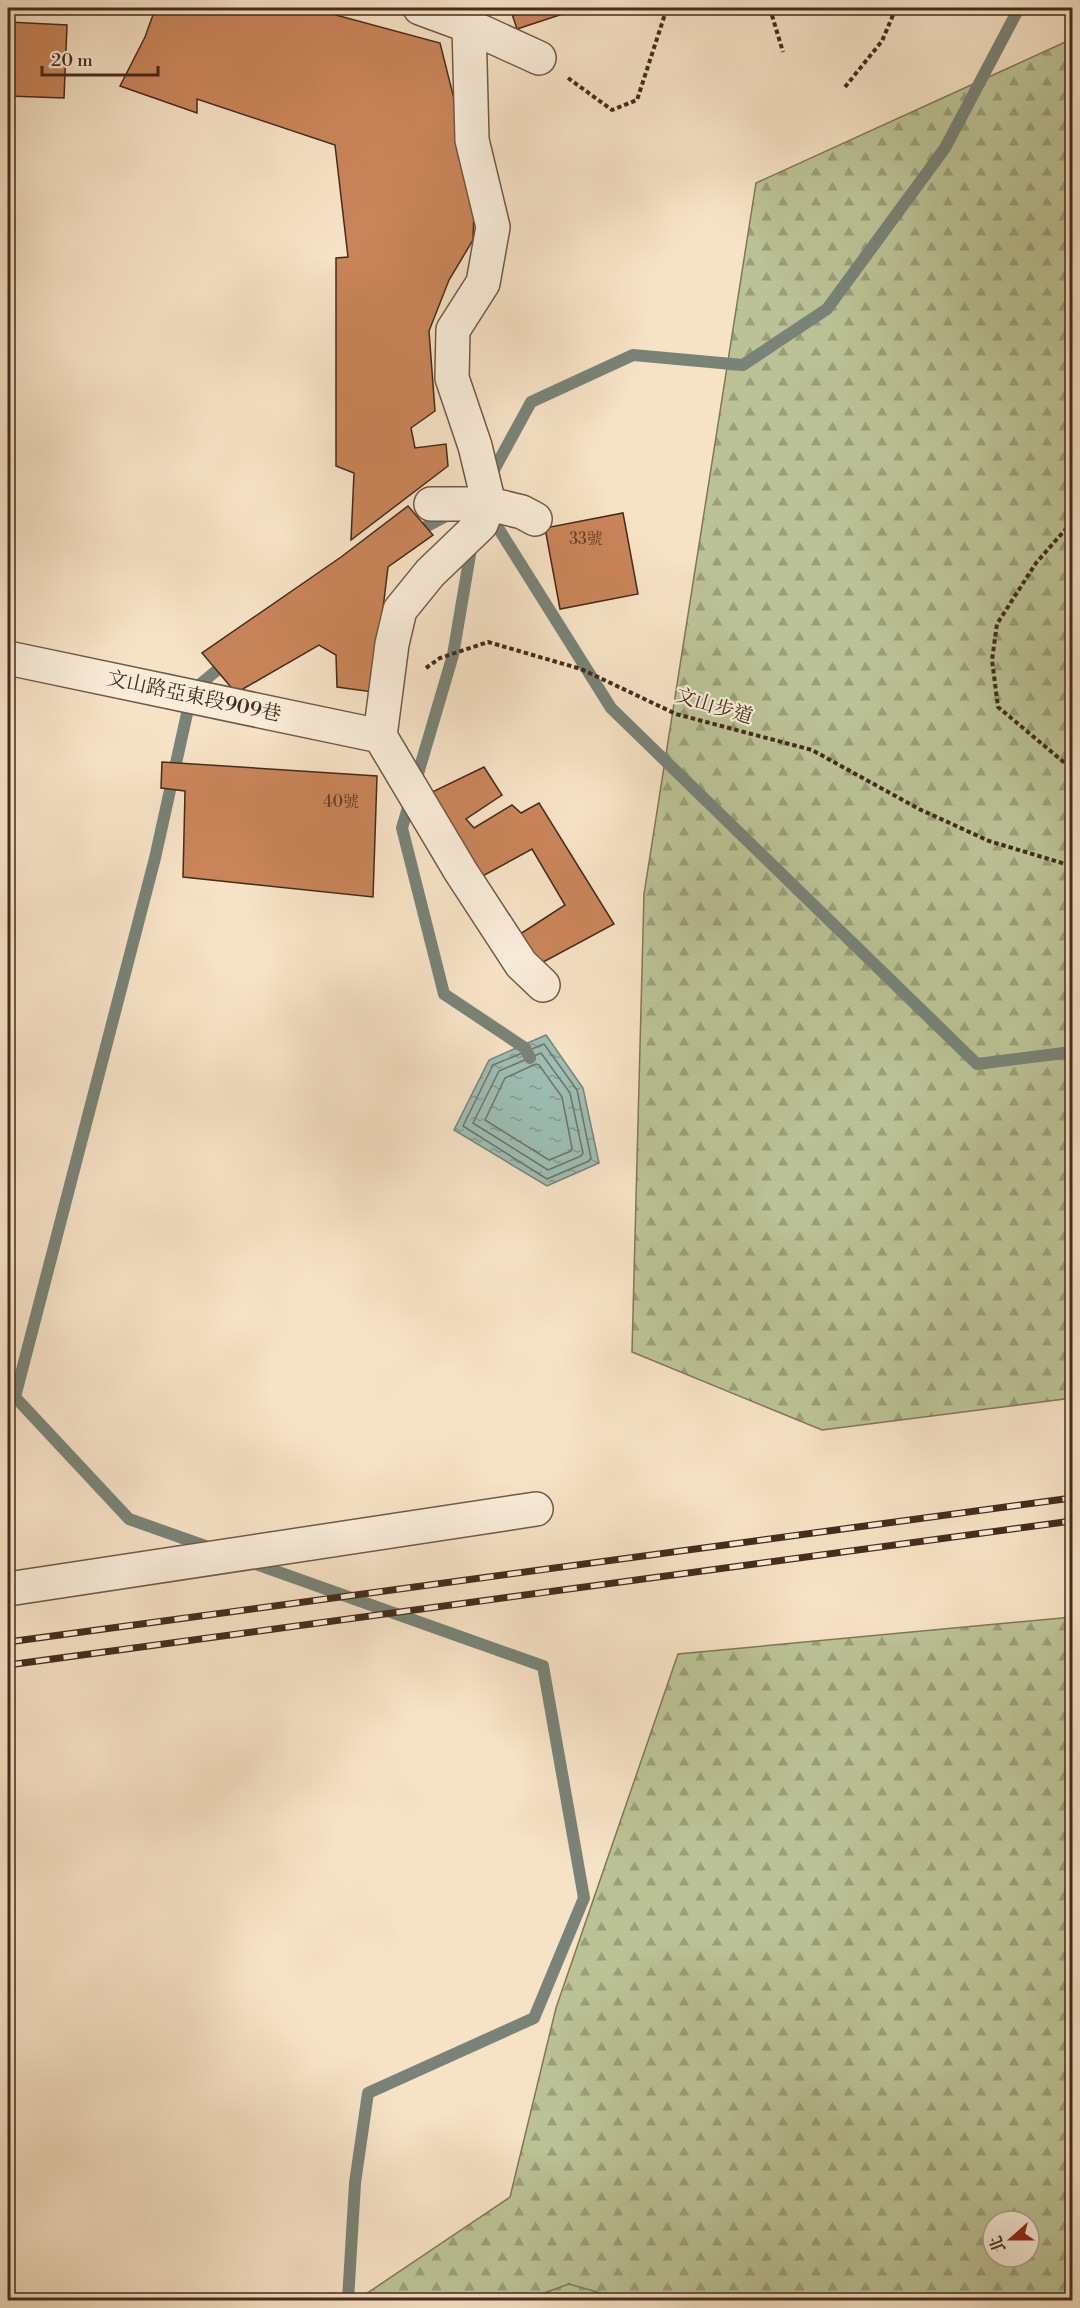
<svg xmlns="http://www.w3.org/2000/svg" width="1080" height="2308" font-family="'Libre Bodoni','Noto Serif TC',serif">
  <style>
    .forest { fill: url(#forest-firs); stroke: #807758; stroke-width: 1.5; fill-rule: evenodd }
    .cemetery { fill: url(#cemetery-stones); stroke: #807758; stroke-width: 1.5 }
    .water { fill: url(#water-ripples); stroke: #798377; stroke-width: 1.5 }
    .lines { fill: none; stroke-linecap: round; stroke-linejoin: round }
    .shore { stroke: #707468; stroke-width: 1.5 }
    .stream { stroke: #798377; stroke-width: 12 }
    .building { fill: #c98559; stroke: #442b1b; stroke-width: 1.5 }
    .minor-casing { stroke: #705946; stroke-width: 36 }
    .path { stroke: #442b1b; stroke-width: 4; stroke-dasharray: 4.5 3; stroke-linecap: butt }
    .minor { stroke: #f9ecd9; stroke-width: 33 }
    .rail-casing { stroke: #442b1b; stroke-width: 7 }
    .rail { stroke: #f9ecd9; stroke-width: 4.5; stroke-dasharray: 14; stroke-linecap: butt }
    .labels { text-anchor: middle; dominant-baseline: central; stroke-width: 4.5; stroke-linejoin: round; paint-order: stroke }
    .number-label { font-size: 16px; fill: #65422a }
    .street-label { font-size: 20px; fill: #442b1b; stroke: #f9ecd9 }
  </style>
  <defs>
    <pattern id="forest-firs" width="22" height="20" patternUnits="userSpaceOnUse" patternTransform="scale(1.5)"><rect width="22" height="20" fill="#bbc396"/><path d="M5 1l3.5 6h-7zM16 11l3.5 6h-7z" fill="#9a9f7a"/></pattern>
    <pattern id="cemetery-stones" width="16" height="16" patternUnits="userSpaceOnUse" patternTransform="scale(1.5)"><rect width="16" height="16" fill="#bbc396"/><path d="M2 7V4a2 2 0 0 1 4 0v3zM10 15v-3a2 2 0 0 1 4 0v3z" fill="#9a9f7a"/></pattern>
    <pattern id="water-ripples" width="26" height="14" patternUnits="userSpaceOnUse" patternTransform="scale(1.5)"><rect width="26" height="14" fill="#9dbeb4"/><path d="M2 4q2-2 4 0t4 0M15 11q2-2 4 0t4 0" fill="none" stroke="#829b92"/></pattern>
  </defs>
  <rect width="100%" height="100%" fill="#f6e2c5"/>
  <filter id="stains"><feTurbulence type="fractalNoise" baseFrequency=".00333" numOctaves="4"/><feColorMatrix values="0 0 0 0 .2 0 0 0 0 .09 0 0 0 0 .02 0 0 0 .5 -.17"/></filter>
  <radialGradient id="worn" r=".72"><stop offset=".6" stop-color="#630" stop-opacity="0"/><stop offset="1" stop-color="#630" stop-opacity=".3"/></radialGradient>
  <path class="forest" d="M 1072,39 L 1072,1398 L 822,1430 L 632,1352 L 644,894 L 756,183 Z
    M 1072,1617 L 1072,2300 L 357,2300 L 510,2197 L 556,2008 L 678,1654 ZM 993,2221 L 1029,2221 L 1029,2257 L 993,2257 Z"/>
  <path class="cemetery" d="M 569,2284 L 625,2300 L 525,2300 Z"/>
  <path class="water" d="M 546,1035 L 583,1088 L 599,1163 L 547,1186 L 454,1130 L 489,1060 Z"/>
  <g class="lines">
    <path class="shore" d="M 544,1044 L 577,1090 L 591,1158 L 589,1161 L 547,1179 L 463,1126 L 493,1065 Z
      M 541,1053 L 570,1093 L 583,1153 L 581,1156 L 548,1170 L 473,1123 L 499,1071 Z
      M 536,1064 L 539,1065 L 562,1097 L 572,1148 L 571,1151 L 549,1160 L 485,1120 L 505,1078 Z"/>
    <path class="stream" d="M 489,479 L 531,402 L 633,355 L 743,365 L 827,309 L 945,148 L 1019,8
      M 490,515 L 611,708 L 977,1064 L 1072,1052
      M 412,534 L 452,513
      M 472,543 L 453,655 L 402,828 L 444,994 L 525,1048 L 530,1058
      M 211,1548 L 129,1519 L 15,1397 L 155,858 L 192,691 L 228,661
      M 250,1562 L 543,1666 L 584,1898 L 534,2018 L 368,2093 L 355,2183 L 348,2300"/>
  </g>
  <path class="building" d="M 140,8 L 310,8 L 440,43 L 475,182 L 473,240 L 449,280 L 429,331 L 435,411 L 411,428 L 415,448 L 446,444 L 448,466 L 351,540 L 354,473 L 336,466 L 336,258 L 348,257 L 335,145 L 197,99 L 197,113 L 120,86 L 145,37 L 154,12 Z
    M 510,8 L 581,8 L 517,29 Z
    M 8,22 L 67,25 L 64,98 L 8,96 Z
    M 408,506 L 433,535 L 388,567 L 373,692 L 337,687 L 336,655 L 319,645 L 236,693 L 202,653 L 341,557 Z
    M 623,513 L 638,594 L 560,609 L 545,528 Z
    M 162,762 L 377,776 L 373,897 L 183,877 L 185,791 L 161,788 Z
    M 484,767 L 502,795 L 466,819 L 474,828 L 512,805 L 521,813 L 539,803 L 614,924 L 534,967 L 514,938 L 565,905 L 532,849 L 479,878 L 428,794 Z"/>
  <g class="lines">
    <defs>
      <path id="minor" d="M 420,8 L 469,26 L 539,58
        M 431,504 L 489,504 L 475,446 L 452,378 L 453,330 L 483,283 L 493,227 L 472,140 L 469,26
        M 535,519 L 522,512 L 489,504 L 481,524 L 430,573 L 400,610 L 392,644 L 380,736 L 461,872 L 521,964 L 543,985
        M 8,658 L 380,736
        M 8,1589 L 536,1509"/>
    </defs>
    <use href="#minor" class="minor-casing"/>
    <path class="path" d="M 772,8 L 771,12 L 783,52
      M 568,78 L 612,110 L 637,100 L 667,8
      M 845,87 L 882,41 L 896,8
      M 1072,522 L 1036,563 L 997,624 L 992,660 L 998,707 L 1072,769
      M 426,668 L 440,658 L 488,642 L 581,669 L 676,714 L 812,750 L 919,809 L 989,841 L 1072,866"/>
    <use href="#minor" class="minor"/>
    <defs>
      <path id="rail" d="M 8,1642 L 1072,1498
        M 8,1665 L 1072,1521"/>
    </defs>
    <use href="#rail" class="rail-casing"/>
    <use href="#rail" class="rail"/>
  </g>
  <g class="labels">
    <g class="number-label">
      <text x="586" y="539">33號</text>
      <text x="341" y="802">40號</text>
    </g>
    <g class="street-label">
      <text transform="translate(194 697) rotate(12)">文山路亞東段909巷</text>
      <text transform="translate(714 707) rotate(17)">文山步道</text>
    </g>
  </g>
  <rect width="1080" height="2308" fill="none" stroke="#f6e2c5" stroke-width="30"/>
  <rect x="9" y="9" width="1062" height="2290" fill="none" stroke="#442b1b" stroke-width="3"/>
  <rect x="15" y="15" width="1050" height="2278" fill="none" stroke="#442b1b" stroke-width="1.5"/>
  <g transform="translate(1011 2239) rotate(249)"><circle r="28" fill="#f9ecd9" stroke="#b19f8d" stroke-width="1.5"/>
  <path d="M0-4.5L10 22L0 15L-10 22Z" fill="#8f2418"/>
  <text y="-9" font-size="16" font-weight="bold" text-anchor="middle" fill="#442b1b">北</text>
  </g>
  <path d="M42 66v9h116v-9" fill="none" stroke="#442b1b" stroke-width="3"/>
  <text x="51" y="66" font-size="18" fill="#442b1b" stroke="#f9ecd9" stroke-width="4.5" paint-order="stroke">20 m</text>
  <rect width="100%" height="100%" filter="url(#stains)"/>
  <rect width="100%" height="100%" fill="url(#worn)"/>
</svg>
